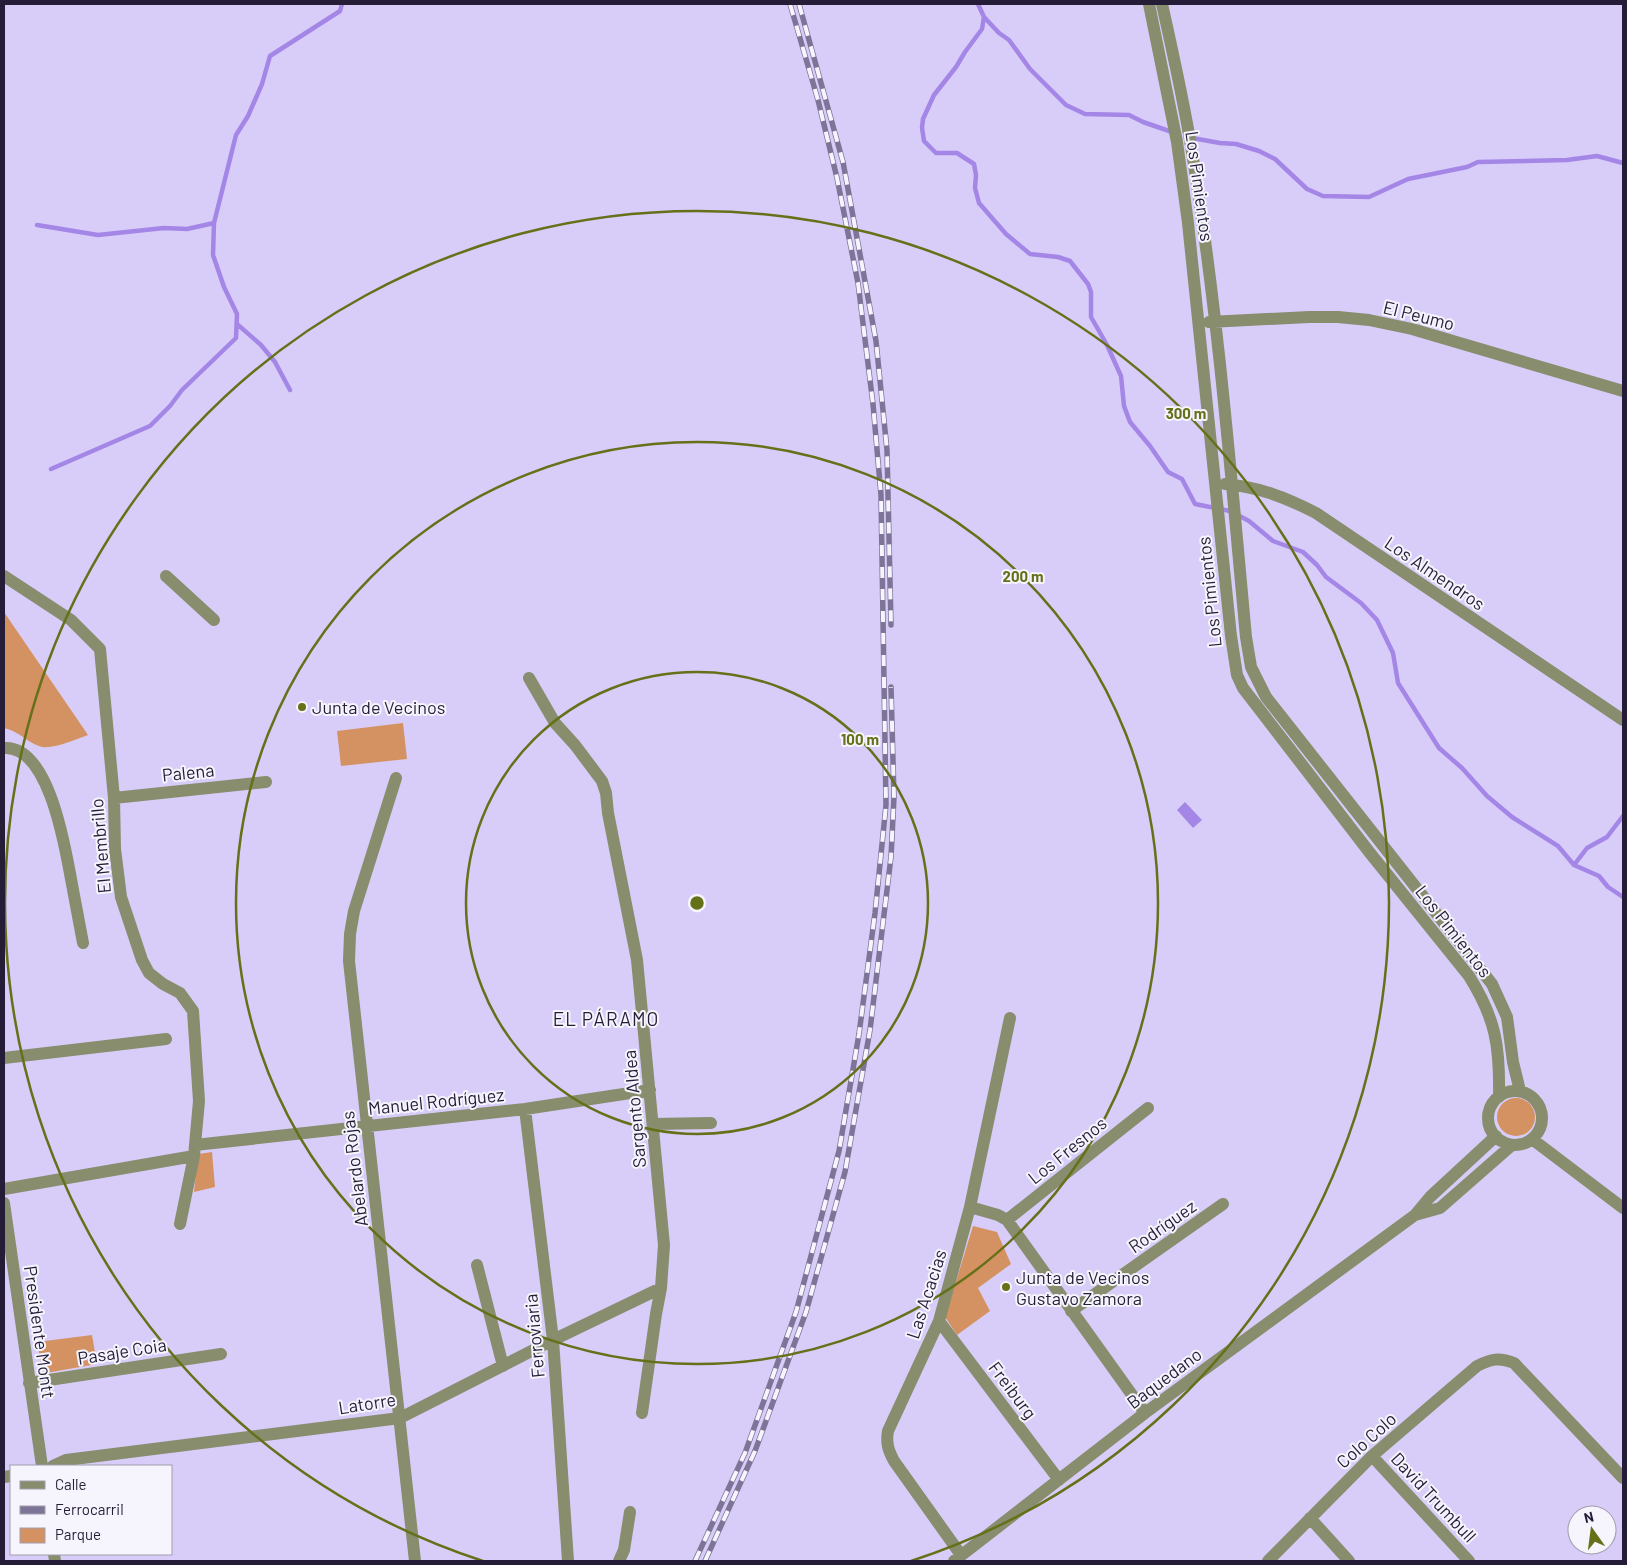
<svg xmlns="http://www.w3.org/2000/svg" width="1627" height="1565" font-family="Barlow,sans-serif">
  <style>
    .green { fill: #d49262 }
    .water { fill: #a486e7 }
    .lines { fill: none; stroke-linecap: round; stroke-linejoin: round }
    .stream { stroke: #a486e7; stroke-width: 4.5 }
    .minor { stroke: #878d6d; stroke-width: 12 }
    .rail-casing { stroke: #7e7497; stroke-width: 5.5 }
    .rail { stroke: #f6f4fc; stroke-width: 4; stroke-dasharray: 11; stroke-linecap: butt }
    .ring { fill: none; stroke: #657019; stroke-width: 2.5 }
    .poi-dot { fill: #657019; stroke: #f6f4fc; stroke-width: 2 }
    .labels { text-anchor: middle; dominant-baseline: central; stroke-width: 4; stroke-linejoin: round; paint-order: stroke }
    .street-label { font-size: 18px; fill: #251d38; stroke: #f6f4fc }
    .poi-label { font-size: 18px; fill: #251d38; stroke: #f6f4fc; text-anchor: start }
    .neighbourhood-label { font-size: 19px; letter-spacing: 1px; fill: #251d38; stroke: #f6f4fc }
    .centre { fill: #657019; stroke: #f6f4fc; stroke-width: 2.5 }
    .ring-label { font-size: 15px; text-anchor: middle; font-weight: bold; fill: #657019; stroke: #f6f4fc; stroke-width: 4; stroke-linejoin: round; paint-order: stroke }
  </style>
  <rect width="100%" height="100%" fill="#d8cdf9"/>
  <path class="green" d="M 4,612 L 88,735 C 77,739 50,751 39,746 C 25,741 19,731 4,728 Z
    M 403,723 L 407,759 L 341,766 L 337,731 Z
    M1497 1117a19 19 0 1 1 38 0a19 19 0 1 1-38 0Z
    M 212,1152 L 215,1187 L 194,1192 L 198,1154 Z
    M 973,1226 L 997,1232 L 1011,1264 L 978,1288 L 990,1311 L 957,1335 L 945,1317 Z
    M 92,1335 L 97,1364 L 46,1373 L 42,1369 L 37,1342 Z"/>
  <path class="water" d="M 1185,802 L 1202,820 L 1193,828 L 1177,810 Z"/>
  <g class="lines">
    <path class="stream" d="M 978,4 L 984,17 L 982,29 L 965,52 L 956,67 L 934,95 L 923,119 L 922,128 L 924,141 L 936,153 L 957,153 L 974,164 L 976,175 L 975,188 L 979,203 L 1006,234 L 1030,254 L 1058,257 L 1070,261 L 1088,284 L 1091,292 L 1091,317 L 1107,345 L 1121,376 L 1124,406 L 1130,422 L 1150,446 L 1168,472 L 1182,479 L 1195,504 L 1230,511 L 1249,521 L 1273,541 L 1303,552 L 1317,565 L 1326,577 L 1361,603 L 1377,620 L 1393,653 L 1398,683 L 1439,748 L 1462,768 L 1487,796 L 1512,817 L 1558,846 L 1574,865 L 1599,876 L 1608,887 L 1623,897
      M 984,17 L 999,33 L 1009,40 L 1030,69 L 1066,105 L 1085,114 L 1129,115 L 1143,122 L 1172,132
      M 1192,138 L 1220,143 L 1236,144 L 1259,151 L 1275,159 L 1307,189 L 1323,196 L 1369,197 L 1408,179 L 1467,167 L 1478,162 L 1567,160 L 1597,156 L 1623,163
      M 37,225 L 98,235 L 164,228 L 187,229 L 214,223
      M 237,324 L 261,345 L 275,362 L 290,390
      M 51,469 L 150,426 L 170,406 L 182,390 L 236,338 L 237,314 L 224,287 L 213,255 L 214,223 L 236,135 L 248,116 L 262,84 L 270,56 L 340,11 L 342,4
      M 1574,865 L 1587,848 L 1607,837 L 1623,816"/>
    <path class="minor" d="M 1149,4 L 1177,142 L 1188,223 L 1231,636 L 1237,675 L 1243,688 L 1370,853 L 1469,976 C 1496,1019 1500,1047 1499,1097
      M 1162,4 C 1173,53 1184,102 1192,152 C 1218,313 1231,475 1246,637 L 1251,667 L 1266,697 L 1492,984 L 1507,1017 L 1513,1062 L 1520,1091
      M 1209,322 L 1309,317 L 1338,317 L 1369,320 L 1412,329 L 1623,391
      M 1225,484 C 1259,487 1285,497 1316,513 L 1623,720
      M 4,576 L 71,620 L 100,649 L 114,798 L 115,849 L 121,897 L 142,960 L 149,973 L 163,984 L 180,993 L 193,1011 L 199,1101 L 194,1156 L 180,1224
      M 166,576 L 214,620
      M 529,678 L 555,723 L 575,745 L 602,781 L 606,793 L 608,813 L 637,960 L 664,1245 L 661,1288 L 656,1314 L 642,1413
      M 4,748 C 49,745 65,847 71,879 C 75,900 79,921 83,943
      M 396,778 L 354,911 L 350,934 L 349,961 L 415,1561
      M 114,798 L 266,782
      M 4,1058 L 166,1039
      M1488 1118a27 27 0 1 1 54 0a27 27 0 1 1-54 0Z
      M 525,1109 L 553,1340 L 568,1561
      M 653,1124 L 711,1123
      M 1532,1139 L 1623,1208
      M 195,1145 L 525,1109 L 650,1090
      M 4,1189 L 194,1156
      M 4,1203 L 42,1466
      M 970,1207 L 998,1215 L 1007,1220 L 1145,1413
      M 1415,1215 L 1440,1208 L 1512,1145
      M 1007,1220 L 1148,1108
      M 477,1265 L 503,1366
      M 1071,1311 L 1223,1204
      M 939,1321 L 1059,1480
      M 29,1383 L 221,1354
      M 1372,1456 L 1469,1561
      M 53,1466 L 66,1460 L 400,1418 L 553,1340 L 661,1288
      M 4,1477 L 11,1476
      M 1310,1518 L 1349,1561
      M 54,1554 L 55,1561
      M 961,1555 L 894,1461 C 888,1450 886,1443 888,1431 L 939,1321 L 970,1207 L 1010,1018
      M 619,1561 L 624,1550 L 630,1512
      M 954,1561 L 1145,1413 L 1415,1215 L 1430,1197 L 1496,1136
      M 1268,1561 L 1372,1456 L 1477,1366 C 1491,1359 1499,1357 1514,1363 L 1623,1478"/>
    <defs>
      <path id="rail" d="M 799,4 L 843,162 L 876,341 L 887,450 L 891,625
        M 695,1561 L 745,1453 L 796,1312 L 839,1151 L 859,1034 L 875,913 L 886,805 L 881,495 L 873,404 L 858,283 L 837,178 L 818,100 L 790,4
        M 705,1561 L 755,1451 L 806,1312 L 845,1172 L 870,1030 L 891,857 L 894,797 L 891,687"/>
    </defs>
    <use href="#rail" class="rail-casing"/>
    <use href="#rail" class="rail"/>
  </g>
  <g class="ring">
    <circle cx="697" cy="903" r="231"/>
    <circle cx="697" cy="903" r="461"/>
    <path d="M483 1561A692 692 0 1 1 911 1561"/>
  </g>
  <g class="poi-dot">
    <circle cx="302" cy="707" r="5"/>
    <circle cx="1006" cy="1287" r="5"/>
  </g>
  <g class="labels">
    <g class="street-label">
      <text transform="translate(1200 186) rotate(82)">Los Pimientos</text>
      <text transform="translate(1419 315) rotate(14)">El Peumo</text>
      <text transform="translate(1435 573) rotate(34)">Los Almendros</text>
      <text transform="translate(1209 592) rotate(-96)">Los Pimientos</text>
      <text transform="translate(188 772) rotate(-6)">Palena</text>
      <text transform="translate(100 846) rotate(-95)">El Membrillo</text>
      <text transform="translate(1454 931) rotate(52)">Los Pimientos</text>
      <text transform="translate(436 1101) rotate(-6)">Manuel Rodríguez</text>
      <text transform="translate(634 1109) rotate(-95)">Sargento Aldea</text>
      <text transform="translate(1067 1150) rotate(-39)">Los Fresnos</text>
      <text transform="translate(354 1169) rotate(-97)">Abelardo Rojas</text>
      <text transform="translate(1162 1226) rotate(-35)">Rodríguez</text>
      <text transform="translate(926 1294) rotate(-72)">Las Acacias</text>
      <text transform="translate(40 1332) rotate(82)">Presidente Montt</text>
      <text transform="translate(534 1336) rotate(-95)">Ferroviaria</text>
      <text transform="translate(122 1351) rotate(-9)">Pasaje Coia</text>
      <text transform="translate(1164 1378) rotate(-37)">Baquedano</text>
      <text transform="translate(1013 1390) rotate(53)">Freiburg</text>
      <text transform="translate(367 1403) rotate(-9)">Latorre</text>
      <text transform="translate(1366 1440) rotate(-42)">Colo Colo</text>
      <text transform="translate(1434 1497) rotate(47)">David Trumbull</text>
    </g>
    <g class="poi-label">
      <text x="312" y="707">Junta de Vecinos</text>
      <text x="1016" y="1277">Junta de Vecinos<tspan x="1016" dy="21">Gustavo Zamora</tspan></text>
    </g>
    <g class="neighbourhood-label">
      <text x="606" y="1018">EL PÁRAMO</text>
    </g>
  </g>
  <circle cx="697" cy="903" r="8" class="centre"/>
  <g class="ring-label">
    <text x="1186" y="419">300 m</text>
    <text x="1023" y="582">200 m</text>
    <text x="860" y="745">100 m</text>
  </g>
  <rect width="1627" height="1565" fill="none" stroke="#251d38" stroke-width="10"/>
  <rect x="10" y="1465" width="162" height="90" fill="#f6f4fc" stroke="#a29eae"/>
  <rect x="20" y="1481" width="25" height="8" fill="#878d6d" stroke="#a29eae"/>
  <text x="55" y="1490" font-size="15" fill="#251d38">Calle</text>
  <rect x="20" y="1506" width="25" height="8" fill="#7e7497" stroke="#a29eae"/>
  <text x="55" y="1515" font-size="15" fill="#251d38">Ferrocarril</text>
  <rect x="20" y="1528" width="25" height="15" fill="#d49262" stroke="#a29eae"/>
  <text x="55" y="1540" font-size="15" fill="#251d38">Parque</text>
  <g transform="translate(1592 1530) rotate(346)"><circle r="24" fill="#f6f4fc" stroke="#a29eae"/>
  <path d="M0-4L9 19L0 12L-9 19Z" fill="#657019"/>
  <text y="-8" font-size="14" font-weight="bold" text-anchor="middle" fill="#251d38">N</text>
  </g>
</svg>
